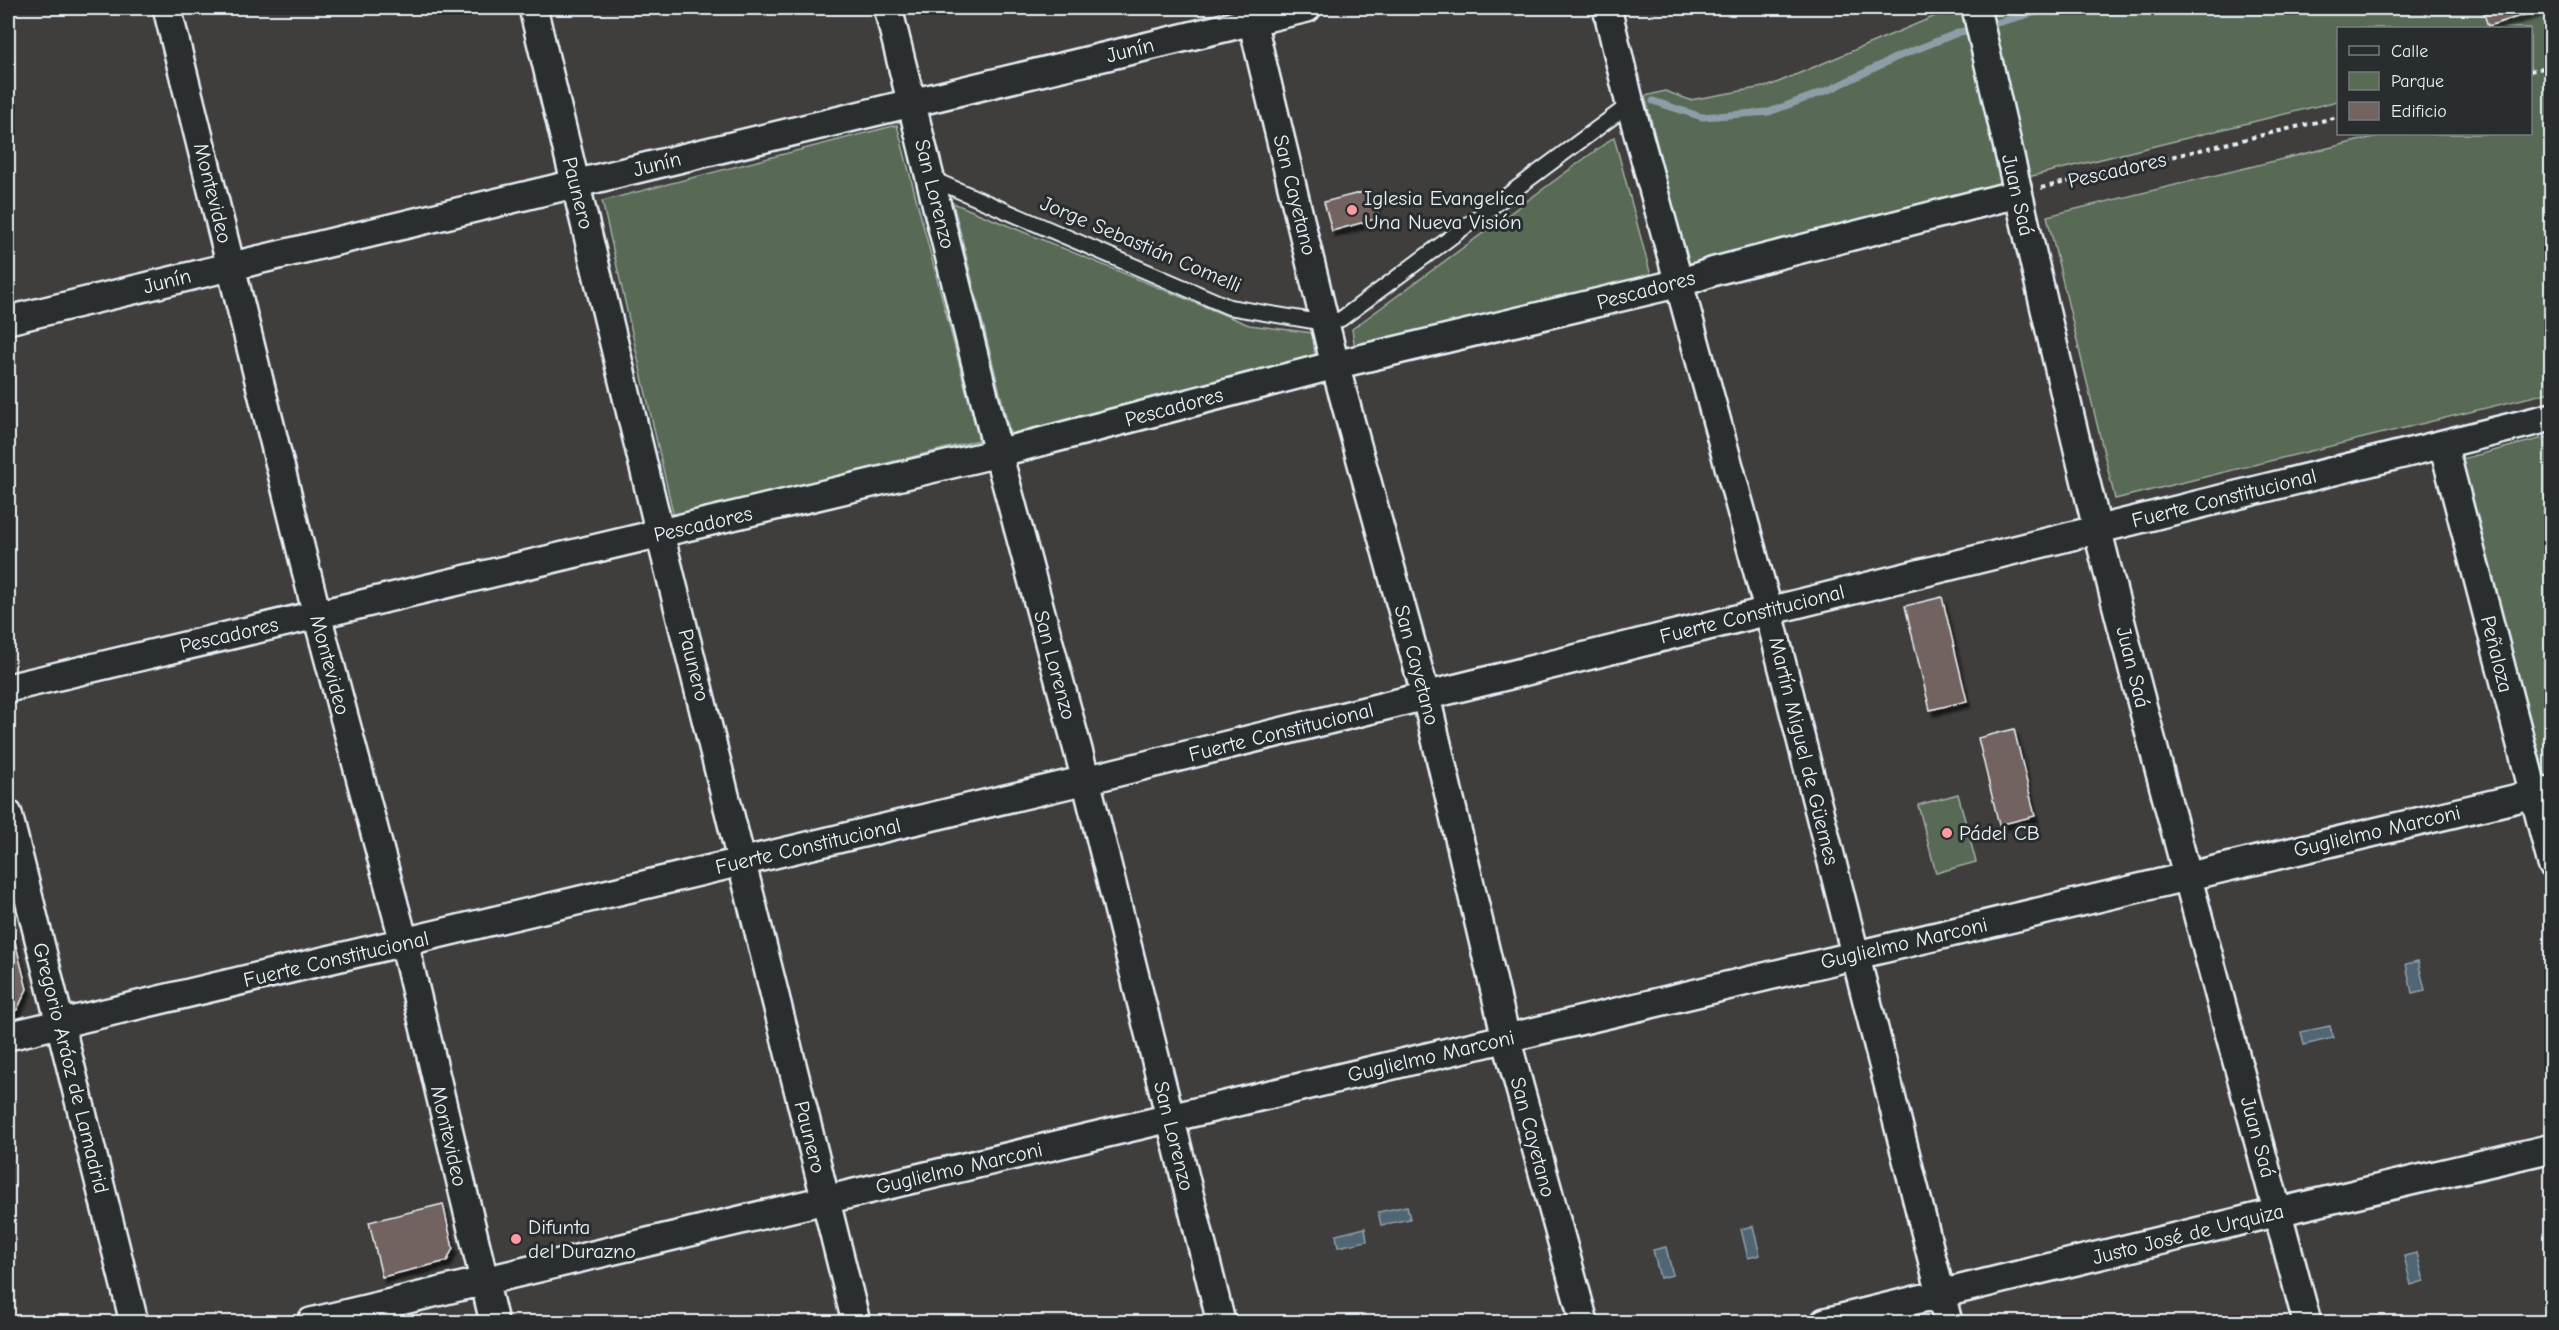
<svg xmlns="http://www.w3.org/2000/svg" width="2559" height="1330" font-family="'Comic Neue',sans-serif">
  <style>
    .green { fill: #586b55; stroke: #a0aea6; stroke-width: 1.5 }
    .water { fill: #516675; stroke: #8d9ea9; stroke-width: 1.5 }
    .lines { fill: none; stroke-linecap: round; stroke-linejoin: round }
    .stream { stroke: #8d9ea9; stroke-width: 7 }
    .building { fill: #726460; stroke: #e8f1f8; stroke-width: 1.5; filter: url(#shadow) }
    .lane-casing { stroke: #e8f1f8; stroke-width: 18 }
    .street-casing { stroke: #e8f1f8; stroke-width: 32 }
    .path { stroke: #e8f1f8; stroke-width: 4; stroke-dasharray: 4.5 4.5; stroke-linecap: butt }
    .lane { stroke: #2a2d2e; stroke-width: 14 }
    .street { stroke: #2a2d2e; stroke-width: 27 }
    .poi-dot { fill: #ff9aa2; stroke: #2a2d2e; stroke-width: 2 }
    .labels { text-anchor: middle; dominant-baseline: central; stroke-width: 6; stroke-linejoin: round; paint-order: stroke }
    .street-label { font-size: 21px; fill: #e8f1f8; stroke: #2a2d2e }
    .poi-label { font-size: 21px; fill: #e8f1f8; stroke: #2a2d2e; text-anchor: start }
  </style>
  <defs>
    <filter id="shadow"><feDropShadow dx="3.5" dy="6" stdDeviation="1.5" flood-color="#0009"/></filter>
  </defs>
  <rect width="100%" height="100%" fill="#403e3d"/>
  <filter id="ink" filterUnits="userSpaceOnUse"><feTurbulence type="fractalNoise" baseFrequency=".0167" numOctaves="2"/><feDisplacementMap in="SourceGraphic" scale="12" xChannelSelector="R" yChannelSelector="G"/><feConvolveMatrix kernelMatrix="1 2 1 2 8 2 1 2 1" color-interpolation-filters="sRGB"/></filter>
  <g filter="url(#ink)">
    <path class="green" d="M 1991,8 L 2551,8 L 2551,392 L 2115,499 L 2047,216 L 2386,134 L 2530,134 L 2530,28 L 2338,28 L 2338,101 L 2028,177 Z
      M 1952,9 L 1962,10 L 2003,189 L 1688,268 L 1645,96 L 1665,91 L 1690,100 L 1769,86 Z
      M 897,125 L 979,440 L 674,517 L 602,201 Z
      M 1614,137 L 1651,276 L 1355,348 L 1352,329 Z
      M 953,203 L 1249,325 L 1313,333 L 1315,357 L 1011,437 Z
      M 2551,436 L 2552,775 L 2545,776 L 2462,459 Z
      M 1958,794 L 1976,862 L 1936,873 L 1918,805 Z"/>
    <path class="water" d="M 2418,961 L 2425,990 L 2412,993 L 2406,964 Z
      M 2330,1026 L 2333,1038 L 2304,1045 L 2301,1032 Z
      M 1407,1206 L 1410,1219 L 1381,1225 L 1378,1212 Z
      M 1753,1226 L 1760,1255 L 1748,1258 L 1741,1229 Z
      M 1365,1228 L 1367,1241 L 1338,1247 L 1336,1235 Z
      M 1666,1247 L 1673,1275 L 1660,1278 L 1653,1250 Z
      M 2417,1253 L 2424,1281 L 2411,1285 L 2404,1256 Z"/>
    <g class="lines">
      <path class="stream" d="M 1985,26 L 2052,8
        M 1653,101 L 1702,117 L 1769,112 L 1831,89 L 1895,58 L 1960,32 L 1974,29"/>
    </g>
    <path class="building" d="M 2482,8 L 2547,8 L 2488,26 Z
      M 1371,190 L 1379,218 L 1332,231 L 1324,202 Z
      M 1942,597 L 1967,701 L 1930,710 L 1905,606 Z
      M 2014,729 L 2035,816 L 1999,825 L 1978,738 Z
      M 9,918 L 27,989 L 17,1010 L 8,1013 Z
      M 443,1204 L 453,1248 L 447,1261 L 382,1277 L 369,1222 Z"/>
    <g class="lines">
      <defs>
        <path id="lane" d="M 932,179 L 1229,307 L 1325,323 L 1341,319 L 1630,104"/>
        <path id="street" d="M 167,8 L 317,615 L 404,942 L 494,1322
          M 533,8 L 660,534 L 856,1322
          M 888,8 L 998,453 L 1086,780 L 1221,1322
          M 1249,8 L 1335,365 L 1426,697 L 1506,1038 L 1584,1322
          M 1607,8 L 1630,104 L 1768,609 L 1948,1322
          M 1976,8 C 2016,182 2055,358 2098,532 C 2164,797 2237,1059 2307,1322
          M 8,320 L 1307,8
          M 2443,444 L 2552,864
          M 8,688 L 998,453 L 1335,365 L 1680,283 L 1715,271 L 2017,194
          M 8,814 L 134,1322
          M 8,1036 L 1086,780 L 2552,417
          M 311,1322 L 2552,790
          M 1825,1322 L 2278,1212 L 2552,1148"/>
      </defs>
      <use href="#lane" class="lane-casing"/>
      <use href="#street" class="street-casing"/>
      <path class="path" d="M 2530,71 L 2552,66
        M 2041,188 L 2338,117"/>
      <use href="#lane" class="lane"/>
      <use href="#street" class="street"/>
    </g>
  </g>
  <g class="poi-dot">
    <circle cx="1352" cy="210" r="6"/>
    <circle cx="1947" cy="833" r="6"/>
    <circle cx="516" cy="1239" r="6"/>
  </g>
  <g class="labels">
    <g class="street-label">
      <text transform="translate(1130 50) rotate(-14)">Junín</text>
      <text transform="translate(657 164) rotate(-14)">Junín</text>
      <text transform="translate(2117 170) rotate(-13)">Pescadores</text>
      <text transform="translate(213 193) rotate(76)">Montevideo</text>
      <text transform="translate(578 193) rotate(76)">Paunero</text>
      <text transform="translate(935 194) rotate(76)">San Lorenzo</text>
      <text transform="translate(1295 195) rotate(76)">San Cayetano</text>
      <text transform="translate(2018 195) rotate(77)">Juan Saá</text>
      <text transform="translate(1141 244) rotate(23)">Jorge Sebastián Comelli</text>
      <text transform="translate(167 281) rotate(-14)">Junín</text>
      <text transform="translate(1646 290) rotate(-15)">Pescadores</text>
      <text transform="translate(1174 407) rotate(-15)">Pescadores</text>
      <text transform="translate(2224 498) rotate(-14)">Fuerte Constitucional</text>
      <text transform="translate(703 524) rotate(-13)">Pescadores</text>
      <text transform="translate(1752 614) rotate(-14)">Fuerte Constitucional</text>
      <text transform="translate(229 635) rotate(-13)">Pescadores</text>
      <text transform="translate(2497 654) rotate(76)">Peñaloza</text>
      <text transform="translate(330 665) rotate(75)">Montevideo</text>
      <text transform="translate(694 665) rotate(76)">Paunero</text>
      <text transform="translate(1055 665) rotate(75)">San Lorenzo</text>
      <text transform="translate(1417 665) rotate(75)">San Cayetano</text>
      <text transform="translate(2133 667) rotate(76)">Juan Saá</text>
      <text transform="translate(1281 732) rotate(-14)">Fuerte Constitucional</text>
      <text transform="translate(1804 751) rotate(76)">Martín Miguel de Güemes</text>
      <text transform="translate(2377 831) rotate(-13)">Guglielmo Marconi</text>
      <text transform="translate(808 846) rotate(-13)">Fuerte Constitucional</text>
      <text transform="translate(1904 943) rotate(-13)">Guglielmo Marconi</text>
      <text transform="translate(336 959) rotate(-13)">Fuerte Constitucional</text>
      <text transform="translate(1431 1056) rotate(-13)">Guglielmo Marconi</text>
      <text transform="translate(71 1068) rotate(76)">Gregorio Aráoz de Lamadrid</text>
      <text transform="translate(449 1136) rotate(77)">Montevideo</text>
      <text transform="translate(1174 1136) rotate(76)">San Lorenzo</text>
      <text transform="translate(810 1137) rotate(76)">Paunero</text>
      <text transform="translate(1533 1137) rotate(75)">San Cayetano</text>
      <text transform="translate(2258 1137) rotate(75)">Juan Saá</text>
      <text transform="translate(959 1168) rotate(-13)">Guglielmo Marconi</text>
      <text transform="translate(2188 1234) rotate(-14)">Justo José de Urquiza</text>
    </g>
    <g class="poi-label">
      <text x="1364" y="198">Iglesia Evangelica<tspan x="1364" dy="24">Una Nueva Visión</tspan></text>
      <text x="1959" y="833">Pádel CB</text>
      <text x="528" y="1227">Difunta<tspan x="528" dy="24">del Durazno</tspan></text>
    </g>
  </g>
  <rect width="2559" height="1330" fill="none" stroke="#2a2d2e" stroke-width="30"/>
  <rect x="15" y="15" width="2529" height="1300" fill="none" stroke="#e8f1f8" stroke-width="2" filter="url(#ink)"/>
  <rect x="2337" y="27" width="195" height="108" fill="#2a2d2e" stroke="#767b7f" stroke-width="1.5"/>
  <rect x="2349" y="46" width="30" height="9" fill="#2a2d2e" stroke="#767b7f" stroke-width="1.5"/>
  <text x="2391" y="57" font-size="18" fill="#e8f1f8">Calle</text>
  <rect x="2349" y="72" width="30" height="18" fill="#586b55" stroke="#767b7f" stroke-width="1.5"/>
  <text x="2391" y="87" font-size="18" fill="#e8f1f8">Parque</text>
  <rect x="2349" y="102" width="30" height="18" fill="#726460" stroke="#767b7f" stroke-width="1.5"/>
  <text x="2391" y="117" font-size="18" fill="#e8f1f8">Edificio</text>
</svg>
